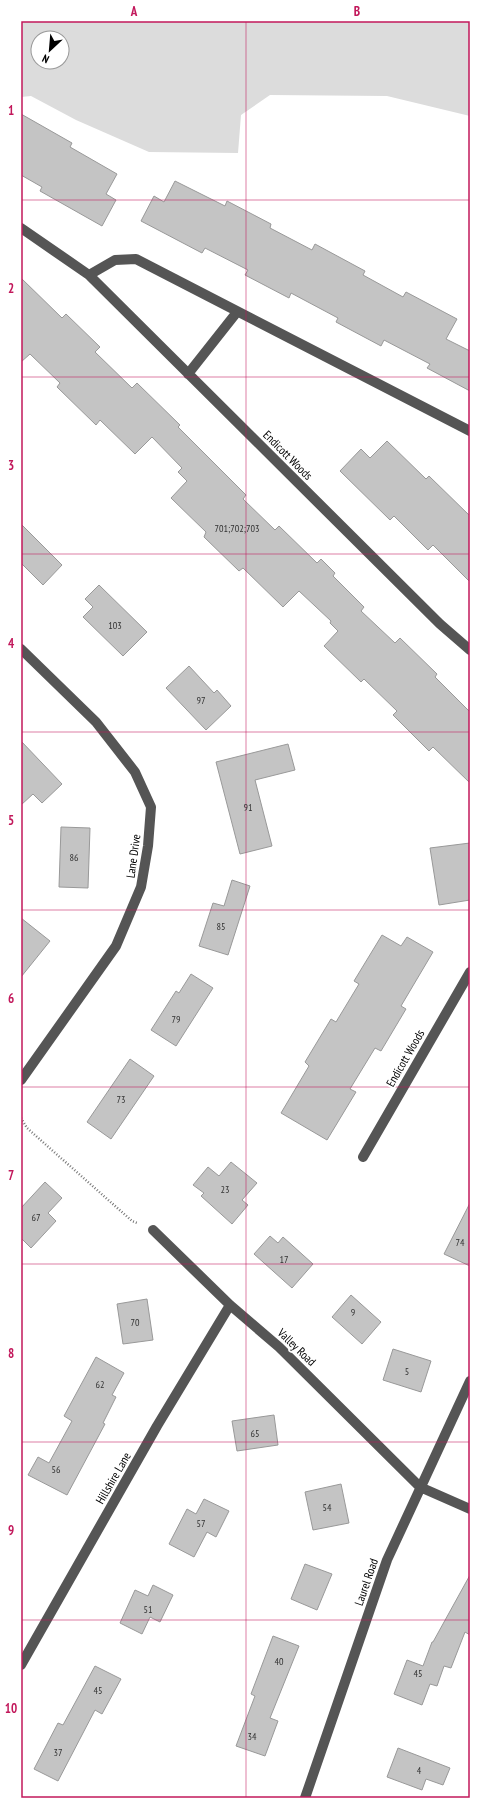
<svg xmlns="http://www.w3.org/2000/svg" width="491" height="1819" font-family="'PT Sans Narrow',sans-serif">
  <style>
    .green { fill: #dcdcdc; fill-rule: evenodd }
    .building { fill: #c4c4c4; stroke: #999 }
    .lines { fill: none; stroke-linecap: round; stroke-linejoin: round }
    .path { stroke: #777; stroke-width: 2.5; stroke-dasharray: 1 2; stroke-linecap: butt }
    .minor { stroke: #555; stroke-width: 10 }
    .grid { fill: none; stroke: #c2185b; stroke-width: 1; stroke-opacity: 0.55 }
    .labels { text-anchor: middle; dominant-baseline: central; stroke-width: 4; stroke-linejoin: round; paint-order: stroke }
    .number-label { font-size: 10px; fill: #313131 }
    .street-label { font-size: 12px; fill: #000; stroke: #fff }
    .neatline { fill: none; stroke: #c2185b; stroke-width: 1.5 }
    .grid-label { font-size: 13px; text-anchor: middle; font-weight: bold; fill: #c2185b }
  </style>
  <rect width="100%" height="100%" fill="#fff"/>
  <path class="green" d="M 21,21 L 470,21 L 470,116 L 387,96 L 270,95 L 241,115 L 238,153 L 149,152 L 76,120 L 31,96 L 21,97 ZM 38,38 L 62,38 L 62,62 L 38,62 Z"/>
  <path class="building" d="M 21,114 L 72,143 L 70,147 L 117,174 L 106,194 L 116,200 L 102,226 L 40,191 L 42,187 L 21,175 Z
    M 175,181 L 225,206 L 227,201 L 271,224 L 270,228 L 312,250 L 315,244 L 365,271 L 363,275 L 403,297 L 406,292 L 457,319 L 446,339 L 470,351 L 470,391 L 427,368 L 430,364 L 384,340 L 381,346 L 336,322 L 338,318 L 291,293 L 289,298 L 245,275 L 248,270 L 205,248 L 202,253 L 141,221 L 154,196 L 164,202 Z
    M 21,278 L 62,318 L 66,314 L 100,347 L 95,352 L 132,388 L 137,383 L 180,425 L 178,427 L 246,495 L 243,499 L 275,530 L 279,526 L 317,563 L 321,559 L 335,573 L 333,576 L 364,607 L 361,611 L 395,643 L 400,638 L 437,674 L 435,677 L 470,712 L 470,783 L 433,747 L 429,751 L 393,715 L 397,711 L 364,679 L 361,682 L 324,646 L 338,631 L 330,623 L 331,621 L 299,591 L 283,607 L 243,568 L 239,571 L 204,537 L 206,532 L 171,498 L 187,481 L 178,472 L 182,468 L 152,437 L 135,454 L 100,420 L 96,425 L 57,387 L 60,383 L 30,354 L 21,362 Z
    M 387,441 L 426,479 L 429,476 L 470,516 L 470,582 L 433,545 L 428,550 L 394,516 L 390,520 L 340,471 L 361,449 L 370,458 Z
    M 21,524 L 62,565 L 43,585 L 21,563 Z
    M 99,585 L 147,632 L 123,656 L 83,617 L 93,607 L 85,599 Z
    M 189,666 L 214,693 L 217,690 L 231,706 L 206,730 L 166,688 Z
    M 21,741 L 62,784 L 42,803 L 33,794 L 21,805 Z
    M 288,744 L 295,770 L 255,780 L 272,846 L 240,854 L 216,762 Z
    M 61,827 L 90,828 L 88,888 L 59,887 Z
    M 470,843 L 470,900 L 439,905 L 430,848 Z
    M 232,880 L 250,886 L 228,955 L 199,946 L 213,903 L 224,906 Z
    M 21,918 L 50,941 L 21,977 Z
    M 382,935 L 401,946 L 407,937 L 433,952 L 401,1006 L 406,1009 L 381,1051 L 375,1048 L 350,1089 L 356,1092 L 327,1140 L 281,1113 L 309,1066 L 305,1062 L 331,1019 L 336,1022 L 359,984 L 354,981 Z
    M 191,974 L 213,988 L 176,1046 L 151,1030 L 176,991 L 179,993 Z
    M 130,1059 L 154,1076 L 111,1139 L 87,1122 Z
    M 231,1162 L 257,1183 L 242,1200 L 248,1205 L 232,1224 L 201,1196 L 204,1193 L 193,1185 L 208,1167 L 219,1176 Z
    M 45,1182 L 62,1198 L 48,1213 L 56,1221 L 31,1248 L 21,1238 L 21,1208 Z
    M 470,1203 L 470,1266 L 444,1254 Z
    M 270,1236 L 278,1243 L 283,1237 L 313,1264 L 292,1288 L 254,1254 Z
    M 351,1295 L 381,1322 L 362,1344 L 332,1317 Z
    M 147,1299 L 153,1340 L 123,1344 L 117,1304 Z
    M 393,1349 L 431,1361 L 421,1392 L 383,1380 Z
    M 96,1357 L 124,1373 L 112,1395 L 116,1397 L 103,1423 L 105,1424 L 67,1495 L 28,1475 L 38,1457 L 49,1463 L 72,1421 L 64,1416 Z
    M 274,1415 L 278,1445 L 237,1451 L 232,1421 Z
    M 341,1484 L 349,1523 L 313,1530 L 305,1492 Z
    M 204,1499 L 229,1511 L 216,1537 L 207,1532 L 194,1557 L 169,1544 L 187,1509 L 196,1514 Z
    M 305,1564 L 332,1574 L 317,1610 L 291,1599 Z
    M 470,1575 L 470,1635 L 465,1632 L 451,1668 L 444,1666 L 437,1686 L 430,1684 L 422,1705 L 394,1694 L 407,1660 L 423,1666 L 432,1642 L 433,1642 Z
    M 153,1585 L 173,1595 L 160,1622 L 150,1617 L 142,1634 L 120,1623 L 135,1590 L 148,1596 Z
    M 273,1636 L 299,1646 L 270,1718 L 278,1721 L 265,1756 L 236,1746 L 255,1696 L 251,1694 Z
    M 95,1666 L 121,1679 L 102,1714 L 95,1710 L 58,1781 L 34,1769 L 58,1723 L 63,1725 Z
    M 398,1748 L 450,1768 L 443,1785 L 426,1779 L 422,1790 L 387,1777 Z"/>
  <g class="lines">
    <path class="path" d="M 21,1118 L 27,1128 L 132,1221 L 137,1223"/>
    <path class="minor" d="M 21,228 L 89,275 L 440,624 L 470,650
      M 89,275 L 115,260 L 136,259 L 470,431
      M 188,374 L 237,312
      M 21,649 L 96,722 L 135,772 L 151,807 L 148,846 L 141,887 L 116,946 L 21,1080
      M 363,1157 L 470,972
      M 153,1230 L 230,1305 L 279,1347 L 420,1487 L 470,1509
      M 21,1665 L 157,1426 L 230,1305
      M 305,1798 L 387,1560 L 470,1381"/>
  </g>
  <path class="grid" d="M 246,21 L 246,1798M 21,200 L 470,200M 21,377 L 470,377M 21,554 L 470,554M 21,732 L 470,732M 21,910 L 470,910M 21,1087 L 470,1087M 21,1264 L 470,1264M 21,1442 L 470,1442M 21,1620 L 470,1620"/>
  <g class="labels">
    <g class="number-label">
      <text x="237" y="528">701;702;703</text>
      <text x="115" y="625">103</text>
      <text x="201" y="700">97</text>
      <text x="248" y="807">91</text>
      <text x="74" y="857">86</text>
      <text x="221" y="926">85</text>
      <text x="176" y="1019">79</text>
      <text x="121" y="1099">73</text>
      <text x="225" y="1189">23</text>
      <text x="36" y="1217">67</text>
      <text x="460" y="1242">74</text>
      <text x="284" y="1259">17</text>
      <text x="353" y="1312">9</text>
      <text x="135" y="1322">70</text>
      <text x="407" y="1371">5</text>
      <text x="100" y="1384">62</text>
      <text x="255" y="1433">65</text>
      <text x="56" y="1469">56</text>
      <text x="327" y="1507">54</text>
      <text x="201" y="1523">57</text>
      <text x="148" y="1609">51</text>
      <text x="279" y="1661">40</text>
      <text x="418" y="1673">45</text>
      <text x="98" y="1690">45</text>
      <text x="252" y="1736">34</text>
      <text x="58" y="1752">37</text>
      <text x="419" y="1770">4</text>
    </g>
    <g class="street-label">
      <text transform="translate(288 455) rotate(45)">Endicott Woods</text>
      <text transform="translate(133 856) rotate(-82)">Lane Drive</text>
      <text transform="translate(405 1058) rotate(-60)">Endicott Woods</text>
      <text transform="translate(297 1347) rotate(44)">Valley Road</text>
      <text transform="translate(113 1478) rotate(-60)">Hillshire Lane</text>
      <text transform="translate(366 1582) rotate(-71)">Laurel Road</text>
    </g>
  </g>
  <rect width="491" height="1819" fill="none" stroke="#ffffff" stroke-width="44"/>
  <g transform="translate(50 50) rotate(206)"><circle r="19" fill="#ffffff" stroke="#999999"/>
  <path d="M0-3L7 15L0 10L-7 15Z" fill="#000000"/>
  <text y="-6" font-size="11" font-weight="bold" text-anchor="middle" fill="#000000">N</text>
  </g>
  <rect x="22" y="22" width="447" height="1775" class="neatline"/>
  <g class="grid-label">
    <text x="134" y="16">A</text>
    <text x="357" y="16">B</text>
    <text x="11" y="115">1</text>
    <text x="11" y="293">2</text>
    <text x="11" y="470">3</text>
    <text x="11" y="648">4</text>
    <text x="11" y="825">5</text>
    <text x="11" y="1003">6</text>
    <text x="11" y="1180">7</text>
    <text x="11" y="1358">8</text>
    <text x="11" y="1535">9</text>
    <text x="11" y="1713">10</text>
  </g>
</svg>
